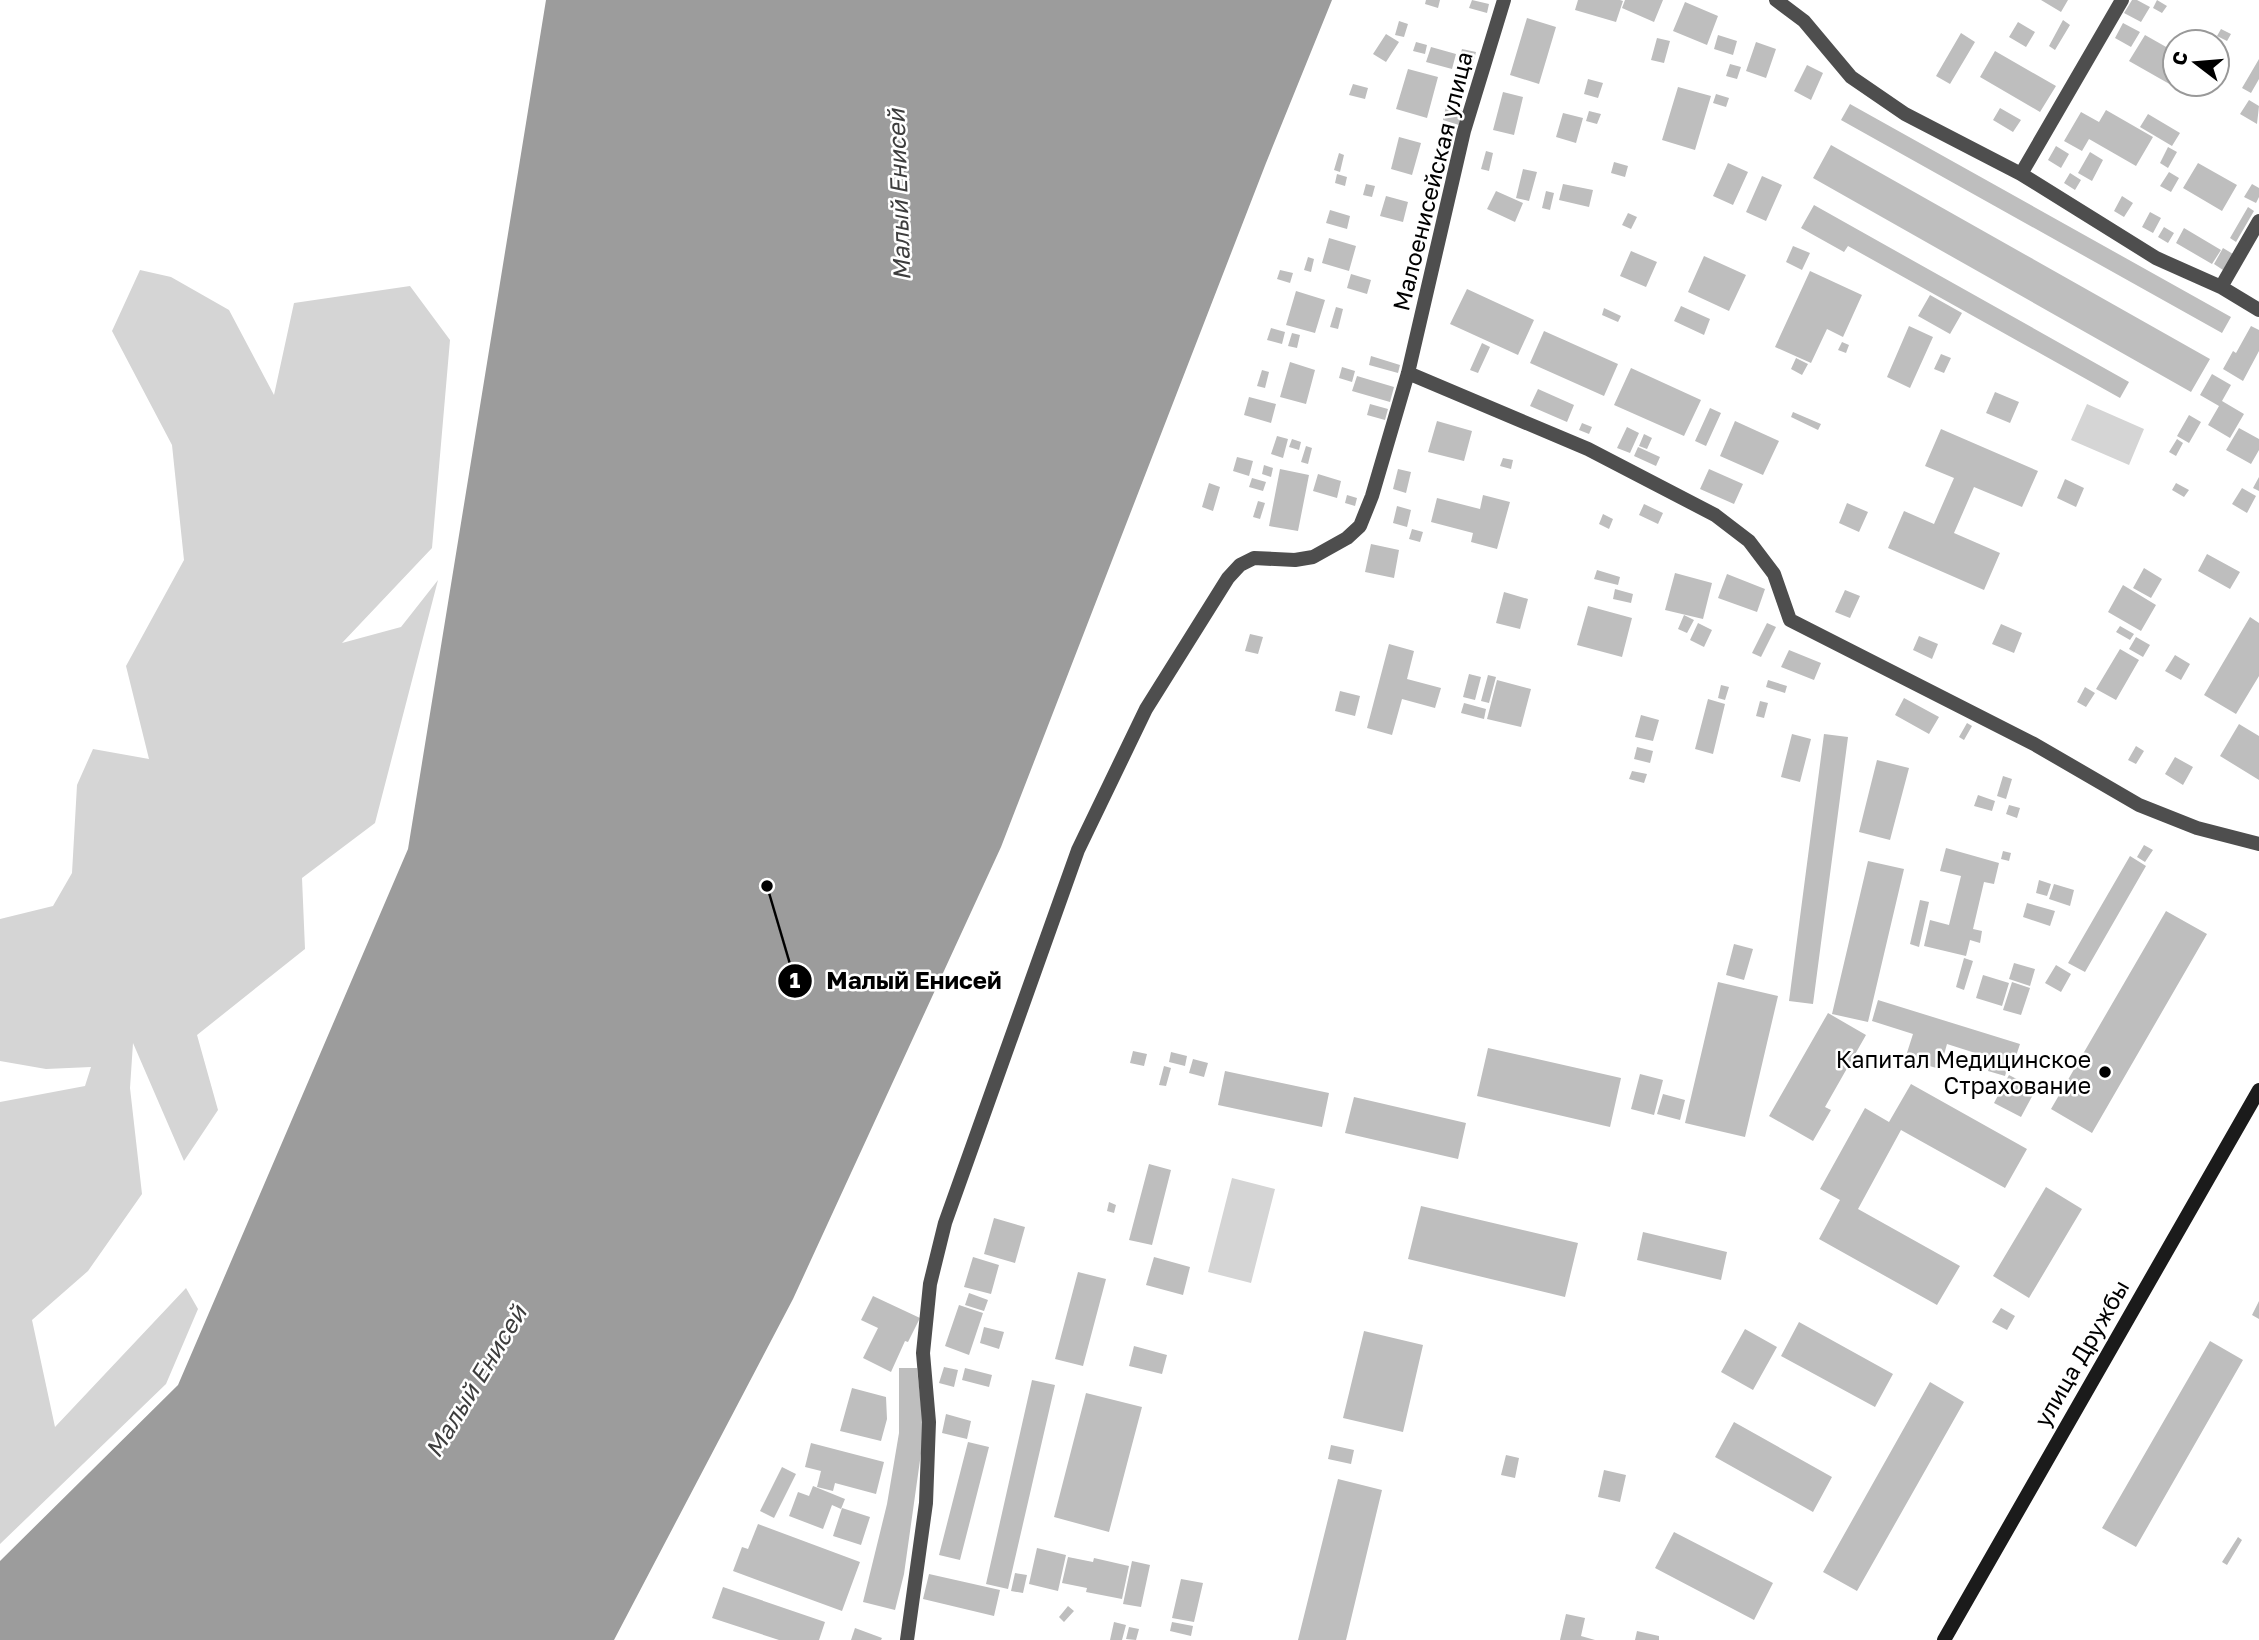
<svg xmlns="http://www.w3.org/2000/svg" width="2259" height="1640" font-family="'Golos Text',sans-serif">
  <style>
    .green { fill: #d5d5d5 }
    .water { fill: #9c9c9c }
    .building { fill: #bebebe }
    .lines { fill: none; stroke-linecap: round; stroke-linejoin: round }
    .minor { stroke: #4e4e4e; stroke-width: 14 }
    .secondary { stroke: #1b1b1b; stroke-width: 14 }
    .poi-dot { fill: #000; stroke: #fff; stroke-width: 2.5 }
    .labels { text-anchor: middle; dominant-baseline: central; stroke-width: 5; stroke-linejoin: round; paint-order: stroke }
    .street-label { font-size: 23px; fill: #000; stroke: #fff }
    .poi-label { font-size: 23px; fill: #000; stroke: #fff; text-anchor: end }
    .water-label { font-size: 24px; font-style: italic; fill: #3d3d3d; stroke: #fff }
    .leader { fill: none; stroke: #000; stroke-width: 2.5 }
    .callout-dot { fill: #000; stroke: #fff; stroke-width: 2.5 }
    .mark-label { font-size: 21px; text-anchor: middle; font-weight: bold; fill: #fff }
    .callout-label { font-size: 24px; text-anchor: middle; font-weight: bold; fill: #000; stroke: #fff; stroke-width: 5; stroke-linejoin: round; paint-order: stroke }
  </style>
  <rect width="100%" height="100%" fill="#fff"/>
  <path class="green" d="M 140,270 L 171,277 L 229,310 L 274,395 L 294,303 L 410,286 L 450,340 L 432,548 L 342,643 L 401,627 L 438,580 L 375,823 L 302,878 L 305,949 L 197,1035 L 218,1110 L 184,1161 L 133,1043 L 130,1088 L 142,1194 L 88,1271 L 32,1320 L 55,1427 L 186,1288 L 198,1309 L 166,1384 L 0,1544 L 0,1102 L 85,1086 L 91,1067 L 46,1069 L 0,1061 L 0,919 L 53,906 L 72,873 L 77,785 L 93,749 L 149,759 L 126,666 L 184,560 L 172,445 L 112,331 Z
    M 2087,404 L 2144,429 L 2129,465 L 2071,440 Z
    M 1232,1178 L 1275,1189 L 1251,1283 L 1208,1272 Z"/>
  <path class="water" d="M 546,0 L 1332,0 L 1266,163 L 1001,847 L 793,1299 L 614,1640 L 0,1640 L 0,1561 L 178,1385 L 408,849 Z"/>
  <path class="building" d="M 1426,0 L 1440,0 L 1438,8 L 1425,4 Z
    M 1472,0 L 1489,4 L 1487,13 L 1469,8 Z
    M 1578,0 L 1620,0 L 1623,1 L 1616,22 L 1575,10 Z
    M 1625,0 L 1663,0 L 1654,22 L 1622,8 Z
    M 2041,0 L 2068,0 L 2061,12 Z
    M 2132,0 L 2137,0 L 2150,7 L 2141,22 L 2124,13 Z
    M 2157,0 L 2167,6 L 2162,13 L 2153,8 Z
    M 1685,2 L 1718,16 L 1707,45 L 1673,31 Z
    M 1527,18 L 1556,27 L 1539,84 L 1510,75 Z
    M 2063,20 L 2070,25 L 2055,50 L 2049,46 Z
    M 1399,21 L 1408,24 L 1404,37 L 1395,35 Z
    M 2018,22 L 2035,32 L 2026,47 L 2009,37 Z
    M 2123,23 L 2140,32 L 2131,47 L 2115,38 Z
    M 2221,29 L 2231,34 L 2227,41 L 2217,36 Z
    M 1961,33 L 1975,42 L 1950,84 L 1936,76 Z
    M 1386,34 L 1399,42 L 1386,62 L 1373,54 Z
    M 1718,35 L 1737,41 L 1733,55 L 1714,49 Z
    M 2145,35 L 2175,52 L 2175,84 L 2183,84 L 2180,90 L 2129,61 Z
    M 1657,38 L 1670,41 L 1664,63 L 1651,60 Z
    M 1416,42 L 1427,45 L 1425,54 L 1413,51 Z
    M 1756,42 L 1776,49 L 1766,78 L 1746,71 Z
    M 1431,47 L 1456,54 L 1452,69 L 1426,62 Z
    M 1462,49 L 1476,52 L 1472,67 L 1458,63 Z
    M 1995,51 L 2056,86 L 2040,112 L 1980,77 Z
    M 2259,59 L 2259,79 L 2251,93 L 2242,88 Z
    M 1730,64 L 1741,67 L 1737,79 L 1726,76 Z
    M 1807,65 L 1823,73 L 1811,100 L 1794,91 Z
    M 1408,69 L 1438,77 L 1427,118 L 1396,109 Z
    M 1588,79 L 1603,83 L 1598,98 L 1584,94 Z
    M 1353,84 L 1368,88 L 1365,99 L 1349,95 Z
    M 1678,87 L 1711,96 L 1695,150 L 1662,140 Z
    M 1503,92 L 1523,97 L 1514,135 L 1493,130 Z
    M 1716,94 L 1729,98 L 1726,107 L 1713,103 Z
    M 2249,100 L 2259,106 L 2257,124 L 2240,114 Z
    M 1850,104 L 2231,317 L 2222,333 L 1841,120 Z
    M 1446,106 L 1463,111 L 1459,125 L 1443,120 Z
    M 2000,108 L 2021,120 L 2013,132 L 1993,120 Z
    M 2106,110 L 2153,137 L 2136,166 L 2089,139 L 2082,151 L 2064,141 L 2081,112 L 2099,122 Z
    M 1589,111 L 1601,114 L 1597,124 L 1586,121 Z
    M 1563,113 L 1583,118 L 1576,143 L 1556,137 Z
    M 2148,114 L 2180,133 L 2172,146 L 2140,127 Z
    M 1399,137 L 1421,143 L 1412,175 L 1391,169 Z
    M 1831,145 L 2210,359 L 2191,392 L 1813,178 Z
    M 2056,146 L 2069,154 L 2061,168 L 2048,160 Z
    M 2168,147 L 2177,152 L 2168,168 L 2160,163 Z
    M 1486,151 L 1493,153 L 1489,171 L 1481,169 Z
    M 2090,152 L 2103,160 L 2092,181 L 2078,173 Z
    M 1339,153 L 1344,155 L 1340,172 L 1334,170 Z
    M 1614,162 L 1628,166 L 1625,177 L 1611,173 Z
    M 1728,163 L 1748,172 L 1733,205 L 1713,196 Z
    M 2198,163 L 2237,185 L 2222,211 L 2183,188 Z
    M 1523,169 L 1537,172 L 1529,201 L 1516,198 Z
    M 2169,172 L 2179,178 L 2171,192 L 2160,186 Z
    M 2070,173 L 2081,180 L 2075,190 L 2064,183 Z
    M 1337,174 L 1347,177 L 1345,186 L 1335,183 Z
    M 1762,176 L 1782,185 L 1766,221 L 1746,212 Z
    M 1366,184 L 1375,186 L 1372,197 L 1363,195 Z
    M 1563,184 L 1593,190 L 1589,207 L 1559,200 Z
    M 2252,184 L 2259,188 L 2259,197 L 2256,203 L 2244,197 Z
    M 1496,191 L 1523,203 L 1515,222 L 1487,209 Z
    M 1546,191 L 1554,193 L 1550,210 L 1542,208 Z
    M 1386,196 L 1408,202 L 1403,222 L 1380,216 Z
    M 2122,196 L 2133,203 L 2124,217 L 2114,211 Z
    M 1814,205 L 2129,382 L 2120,398 L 1848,246 L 1844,252 L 1801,228 Z
    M 2248,207 L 2254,211 L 2236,242 L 2230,238 Z
    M 1330,210 L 1350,216 L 1347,229 L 1326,223 Z
    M 2150,212 L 2161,218 L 2153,233 L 2142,227 Z
    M 1628,213 L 1637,217 L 1631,229 L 1622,225 Z
    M 2164,227 L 2174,233 L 2168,243 L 2158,237 Z
    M 2184,228 L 2221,250 L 2212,264 L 2176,243 Z
    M 1329,238 L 1356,246 L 1349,271 L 1322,263 Z
    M 1793,246 L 1810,253 L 1802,270 L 1786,262 Z
    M 2223,248 L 2233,254 L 2223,270 L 2214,264 Z
    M 1631,251 L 1657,262 L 1646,287 L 1620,276 Z
    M 1704,256 L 1746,275 L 1729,311 L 1688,292 Z
    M 1308,257 L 1314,259 L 1311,272 L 1304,270 Z
    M 1280,270 L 1293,273 L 1290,283 L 1277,279 Z
    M 1810,271 L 1862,295 L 1843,337 L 1827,329 L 1811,363 L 1775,347 Z
    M 1351,274 L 1371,280 L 1367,294 L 1347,288 Z
    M 1467,289 L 1534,320 L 1518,355 L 1450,324 Z
    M 1296,291 L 1325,300 L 1315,333 L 1286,325 Z
    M 1930,295 L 1962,313 L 1950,334 L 1918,316 Z
    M 1681,306 L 1710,319 L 1704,335 L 1674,321 Z
    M 1336,307 L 1343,309 L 1338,329 L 1330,327 Z
    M 1604,308 L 1621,316 L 1618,322 L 1602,315 Z
    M 1909,326 L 1933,337 L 1910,388 L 1887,377 Z
    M 2251,326 L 2259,330 L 2259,351 L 2243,381 L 2223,369 L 2233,351 L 2236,353 Z
    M 1271,328 L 1285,332 L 1282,344 L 1267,340 Z
    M 1544,331 L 1618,364 L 1604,396 L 1530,363 Z
    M 1292,333 L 1300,335 L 1297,348 L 1288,346 Z
    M 1842,342 L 1849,345 L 1846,353 L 1838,350 Z
    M 1482,343 L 1490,347 L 1478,373 L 1470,370 Z
    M 1941,354 L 1951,358 L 1944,373 L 1934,369 Z
    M 1371,356 L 1400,365 L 1398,373 L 1369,365 Z
    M 1796,358 L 1808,364 L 1802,375 L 1791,369 Z
    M 1290,362 L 1315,370 L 1306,404 L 1280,397 Z
    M 1342,367 L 1355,371 L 1352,382 L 1339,378 Z
    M 1631,368 L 1701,400 L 1684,436 L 1614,405 Z
    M 1262,370 L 1269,372 L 1265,388 L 1257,386 Z
    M 2212,374 L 2231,385 L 2222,401 L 2244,414 L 2230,438 L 2208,425 L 2219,406 L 2200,395 Z
    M 1357,376 L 1394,387 L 1390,402 L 1352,391 Z
    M 1538,389 L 1574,405 L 1567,422 L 1530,406 Z
    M 1995,392 L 2019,402 L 2010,423 L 1986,413 Z
    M 1249,397 L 1276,404 L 1271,423 L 1244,415 Z
    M 1370,404 L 1388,409 L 1385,420 L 1367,415 Z
    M 1710,408 L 1721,413 L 1706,446 L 1695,441 Z
    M 1793,412 L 1821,424 L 1818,430 L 1791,417 Z
    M 2189,415 L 2201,422 L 2189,443 L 2177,436 Z
    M 1437,421 L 1472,431 L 1464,461 L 1428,452 Z
    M 1735,421 L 1779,441 L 1763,475 L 1720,456 Z
    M 1582,423 L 1592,427 L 1589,434 L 1579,430 Z
    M 1627,427 L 1639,433 L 1630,453 L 1617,448 Z
    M 2239,428 L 2259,439 L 2259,450 L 2251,464 L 2226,450 Z
    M 1941,429 L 2038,471 L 2022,507 L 1974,487 L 1954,533 L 2000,553 L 1984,590 L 1888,548 L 1904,511 L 1934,524 L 1954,478 L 1925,466 Z
    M 1644,434 L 1652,438 L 1647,449 L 1639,446 Z
    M 1277,436 L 1288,439 L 1283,458 L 1271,454 Z
    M 1292,439 L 1301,442 L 1299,450 L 1289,447 Z
    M 2177,439 L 2183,443 L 2176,456 L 2169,452 Z
    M 1306,446 L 1312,448 L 1308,464 L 1301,462 Z
    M 1638,447 L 1660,457 L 1656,466 L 1634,456 Z
    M 1237,457 L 1253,461 L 1249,476 L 1233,471 Z
    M 1503,458 L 1513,460 L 1511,469 L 1500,466 Z
    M 1264,465 L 1273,468 L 1271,477 L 1262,474 Z
    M 1280,469 L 1309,475 L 1298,531 L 1269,526 Z
    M 1398,469 L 1411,472 L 1406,493 L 1393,489 Z
    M 1709,469 L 1743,484 L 1734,504 L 1700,489 Z
    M 1318,474 L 1341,481 L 1337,498 L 1313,491 Z
    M 2259,477 L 2259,491 L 2253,488 Z
    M 1252,478 L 1266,482 L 1263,491 L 1249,487 Z
    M 2065,479 L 2084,488 L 2076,507 L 2057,498 Z
    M 1209,483 L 1220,487 L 1213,511 L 1202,507 Z
    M 2176,483 L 2189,490 L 2184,497 L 2172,490 Z
    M 2242,488 L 2256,496 L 2247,513 L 2232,504 Z
    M 1347,495 L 1357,498 L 1355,506 L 1345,503 Z
    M 1483,495 L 1510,502 L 1497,549 L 1471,542 L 1473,533 L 1431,522 L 1437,498 L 1480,509 Z
    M 1258,501 L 1265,503 L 1260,519 L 1253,517 Z
    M 1847,503 L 1868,512 L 1859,532 L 1839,523 Z
    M 1644,504 L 1663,513 L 1658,524 L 1639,515 Z
    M 1397,506 L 1411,510 L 1407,527 L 1393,523 Z
    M 1603,514 L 1613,519 L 1609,529 L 1599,524 Z
    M 1412,529 L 1423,532 L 1420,542 L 1409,539 Z
    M 1371,544 L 1399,550 L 1394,578 L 1365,572 Z
    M 2207,554 L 2240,572 L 2230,589 L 2198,571 Z
    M 2144,568 L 2162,579 L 2151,598 L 2133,588 Z
    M 1597,570 L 1620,577 L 1618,585 L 1594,579 Z
    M 1675,573 L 1712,583 L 1703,619 L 1665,610 Z
    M 1727,574 L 1765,589 L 1757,612 L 1718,598 Z
    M 2123,585 L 2156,605 L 2141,631 L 2108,612 Z
    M 1615,589 L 1633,594 L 1631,603 L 1613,599 Z
    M 1845,590 L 1860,596 L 1850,618 L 1835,612 Z
    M 1504,592 L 1528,599 L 1520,629 L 1496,623 Z
    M 1588,606 L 1632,618 L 1622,657 L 1577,645 Z
    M 1684,615 L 1694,620 L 1687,633 L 1678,629 Z
    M 2250,617 L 2259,623 L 2259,676 L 2236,714 L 2204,695 Z
    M 1698,623 L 1712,630 L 1704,647 L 1690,640 Z
    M 1767,623 L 1776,627 L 1761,657 L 1752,653 Z
    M 2001,624 L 2022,633 L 2014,653 L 1992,644 Z
    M 2120,626 L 2134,634 L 2130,640 L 2116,632 Z
    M 1250,634 L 1263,637 L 1258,654 L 1245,651 Z
    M 1919,636 L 1938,644 L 1932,659 L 1913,650 Z
    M 2136,637 L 2150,645 L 2143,657 L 2129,649 Z
    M 1389,644 L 1414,651 L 1407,679 L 1441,688 L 1435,708 L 1402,699 L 1392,735 L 1367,728 Z
    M 2120,649 L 2139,660 L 2116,700 L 2096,689 Z
    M 1789,650 L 1821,663 L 1814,680 L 1781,667 Z
    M 2175,655 L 2190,664 L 2181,680 L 2165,671 Z
    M 1469,674 L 1481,677 L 1475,700 L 1463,697 Z
    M 1488,675 L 1496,677 L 1489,703 L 1481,701 Z
    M 1497,680 L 1531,689 L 1521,727 L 1487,719 Z
    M 1768,680 L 1787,686 L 1785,693 L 1766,687 Z
    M 1721,685 L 1729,687 L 1725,700 L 1718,698 Z
    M 2085,687 L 2095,693 L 2086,707 L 2077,702 Z
    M 1340,691 L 1360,696 L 1355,716 L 1335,711 Z
    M 1904,698 L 1939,717 L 1929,734 L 1895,715 Z
    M 1708,699 L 1725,704 L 1713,754 L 1695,749 Z
    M 1760,701 L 1768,703 L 1764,718 L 1756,716 Z
    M 1464,703 L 1486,709 L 1484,719 L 1461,713 Z
    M 1641,715 L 1659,720 L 1653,741 L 1635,737 Z
    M 1967,723 L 1972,726 L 1964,740 L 1959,737 Z
    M 2239,724 L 2259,736 L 2259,780 L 2220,756 Z
    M 1792,734 L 1811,739 L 1800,782 L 1781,777 Z
    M 1824,734 L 1848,737 L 1813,1004 L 1789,1001 Z
    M 2136,746 L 2144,751 L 2136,764 L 2128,760 Z
    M 1637,747 L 1653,751 L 1650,763 L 1634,759 Z
    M 2175,757 L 2193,767 L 2183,785 L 2165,774 Z
    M 1877,760 L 1909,768 L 1890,840 L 1859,832 Z
    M 1632,771 L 1647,774 L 1644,783 L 1629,779 Z
    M 2003,776 L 2012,779 L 2006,799 L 1997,796 Z
    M 1978,795 L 1995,801 L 1992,811 L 1974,806 Z
    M 2009,805 L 2020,808 L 2017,818 L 2006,814 Z
    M 2144,845 L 2153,850 L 2145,862 L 2137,857 Z
    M 1946,848 L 1999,863 L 1994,884 L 1984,882 L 1973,929 L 1982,931 L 1980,943 L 1970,940 L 1966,956 L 1924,946 L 1930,920 L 1949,925 L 1961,876 L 1940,871 Z
    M 2003,851 L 2011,853 L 2009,861 L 2001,859 Z
    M 2130,856 L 2146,866 L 2085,972 L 2068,963 Z
    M 1868,861 L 1904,869 L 1868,1022 L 1832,1014 Z
    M 2039,880 L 2051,884 L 2047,896 L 2036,893 Z
    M 2054,884 L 2074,890 L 2070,906 L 2049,899 Z
    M 1920,900 L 1929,902 L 1919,947 L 1910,944 Z
    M 2027,903 L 2055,911 L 2050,926 L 2023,917 Z
    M 2166,911 L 2207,934 L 2092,1133 L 2051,1109 Z
    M 1734,944 L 1753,949 L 1744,980 L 1726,975 Z
    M 1964,958 L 1973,961 L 1964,990 L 1956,987 Z
    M 2014,963 L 2035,969 L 2030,986 L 2009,979 Z
    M 2056,965 L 2071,974 L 2061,992 L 2045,983 Z
    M 1983,975 L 2009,983 L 2002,1006 L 1976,998 Z
    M 1718,982 L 1778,996 L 1745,1137 L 1685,1123 Z
    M 2012,982 L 2030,988 L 2021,1015 L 2003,1010 Z
    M 1878,1000 L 2020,1044 L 2013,1065 L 2009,1063 L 2005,1076 L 1988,1071 L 1991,1058 L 1947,1044 L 1940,1069 L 1905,1059 L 1913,1034 L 1872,1021 Z
    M 1828,1013 L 1866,1035 L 1825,1107 L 1831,1110 L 1813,1141 L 1769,1116 Z
    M 1488,1048 L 1621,1078 L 1610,1127 L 1477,1096 Z
    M 1133,1051 L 1147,1054 L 1144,1066 L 1130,1063 Z
    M 1171,1052 L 1187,1056 L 1185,1066 L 1169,1062 Z
    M 1193,1059 L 1208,1063 L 1204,1077 L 1189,1073 Z
    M 1164,1066 L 1171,1068 L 1166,1086 L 1159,1085 Z
    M 1225,1071 L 1329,1093 L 1322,1127 L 1218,1105 Z
    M 1640,1074 L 1663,1080 L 1654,1115 L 1631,1109 Z
    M 2009,1075 L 2036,1089 L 2021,1117 L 1994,1103 Z
    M 1911,1084 L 2027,1149 L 2005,1188 L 1901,1130 L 1858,1209 L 1960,1266 L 1937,1305 L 1819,1239 L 1840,1200 L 1820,1189 L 1865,1108 L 1889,1122 Z
    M 1663,1094 L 1685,1100 L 1680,1120 L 1657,1114 Z
    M 1354,1097 L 1466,1123 L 1458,1159 L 1345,1133 Z
    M 1149,1164 L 1171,1170 L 1152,1245 L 1129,1240 Z
    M 2046,1187 L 2082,1209 L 2029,1298 L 1993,1276 Z
    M 1109,1202 L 1116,1205 L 1114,1213 L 1107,1211 Z
    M 1421,1206 L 1578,1243 L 1565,1297 L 1408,1259 Z
    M 994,1218 L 1025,1227 L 1015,1263 L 984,1254 Z
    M 1643,1232 L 1727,1252 L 1721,1280 L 1637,1260 Z
    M 973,1257 L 999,1265 L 991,1294 L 964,1287 Z
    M 1154,1257 L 1190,1267 L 1183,1295 L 1146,1285 Z
    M 1078,1272 L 1106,1279 L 1083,1366 L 1055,1359 Z
    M 969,1293 L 988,1300 L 984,1311 L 965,1305 Z
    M 873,1296 L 920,1318 L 908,1342 L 905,1341 L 891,1372 L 863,1358 L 878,1328 L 861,1320 Z
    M 2259,1301 L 2259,1319 L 2252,1315 Z
    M 959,1305 L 983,1313 L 969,1355 L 945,1346 Z
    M 2001,1308 L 2015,1316 L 2007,1330 L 1992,1322 Z
    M 1799,1322 L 1893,1374 L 1875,1407 L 1781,1356 Z
    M 984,1327 L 1004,1332 L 999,1349 L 980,1343 Z
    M 1745,1329 L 1777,1347 L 1753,1390 L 1721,1372 Z
    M 1364,1331 L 1423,1345 L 1403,1432 L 1343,1418 Z
    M 2210,1341 L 2243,1360 L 2136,1547 L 2102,1528 Z
    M 1134,1346 L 1167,1355 L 1162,1374 L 1129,1366 Z
    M 944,1367 L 958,1370 L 954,1387 L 939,1383 Z
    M 899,1368 L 917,1368 L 924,1432 L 904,1574 L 895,1610 L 863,1602 L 887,1504 L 899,1433 Z
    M 965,1368 L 992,1375 L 989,1387 L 962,1380 Z
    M 1032,1380 L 1055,1385 L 1008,1589 L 986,1584 Z
    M 1930,1382 L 1964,1402 L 1857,1591 L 1823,1572 Z
    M 852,1388 L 886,1397 L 887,1419 L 881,1441 L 840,1431 Z
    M 1086,1393 L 1142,1407 L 1109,1532 L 1054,1517 Z
    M 946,1414 L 971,1421 L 967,1439 L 942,1433 Z
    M 1734,1422 L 1832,1477 L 1813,1512 L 1715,1457 Z
    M 968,1442 L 989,1447 L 960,1560 L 939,1555 Z
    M 811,1443 L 884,1462 L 876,1494 L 835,1483 L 833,1491 L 817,1487 L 821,1471 L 805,1467 Z
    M 1331,1445 L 1354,1450 L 1351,1464 L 1328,1459 Z
    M 1506,1455 L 1519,1458 L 1515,1478 L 1501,1475 Z
    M 782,1467 L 796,1474 L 774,1518 L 760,1511 Z
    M 1604,1470 L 1626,1475 L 1620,1502 L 1598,1497 Z
    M 1338,1479 L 1382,1490 L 1346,1640 L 1298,1640 Z
    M 813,1486 L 845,1499 L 841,1509 L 832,1505 L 823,1529 L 789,1516 L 798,1492 L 809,1496 Z
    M 842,1508 L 870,1517 L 861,1545 L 833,1536 Z
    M 758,1524 L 860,1562 L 842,1611 L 733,1571 L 742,1547 L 748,1549 Z
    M 1674,1532 L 1773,1583 L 1754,1620 L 1655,1568 Z
    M 2238,1537 L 2242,1540 L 2227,1565 L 2222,1562 Z
    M 1037,1548 L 1066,1555 L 1058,1591 L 1029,1584 Z
    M 1068,1557 L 1093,1562 L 1094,1558 L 1129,1566 L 1122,1599 L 1086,1592 L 1087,1588 L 1062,1583 Z
    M 1132,1561 L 1150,1565 L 1141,1607 L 1123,1604 Z
    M 1015,1573 L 1027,1575 L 1023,1593 L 1011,1591 Z
    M 929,1574 L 1000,1590 L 994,1616 L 923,1599 Z
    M 1181,1579 L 1203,1583 L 1194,1622 L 1172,1618 Z
    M 723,1587 L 825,1622 L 819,1640 L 779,1640 L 712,1618 Z
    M 1068,1606 L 1074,1611 L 1064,1622 L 1059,1617 Z
    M 1566,1614 L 1585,1618 L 1581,1636 L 1595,1640 L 1560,1640 Z
    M 1114,1622 L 1126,1625 L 1122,1640 L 1110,1640 Z
    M 1172,1622 L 1193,1626 L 1191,1636 L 1170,1631 Z
    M 1129,1627 L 1139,1629 L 1136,1640 L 1126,1639 Z
    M 855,1628 L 882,1638 L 881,1640 L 851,1640 Z
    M 1637,1631 L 1659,1636 L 1659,1640 L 1635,1640 Z"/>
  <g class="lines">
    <path class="minor" d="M 1776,0 L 1804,21 L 1851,77 L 1905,114 L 2021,174 L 2156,258 L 2221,287 L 2259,310
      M 2021,174 L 2122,0
      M 2221,287 L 2259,221
      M 1408,373 L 1588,449 L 1715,515 L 1749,541 L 1774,574 L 1790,620 L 2034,744 L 2139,805 L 2197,828 L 2259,844
      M 907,1640 L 926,1503 L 929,1422 L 923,1353 L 930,1284 L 945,1223 L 1078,850 L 1146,709 L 1228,578 L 1240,565 L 1254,558 L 1295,560 L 1313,557 L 1347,538 L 1360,526 L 1372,496 L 1408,373 L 1464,131 L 1504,0"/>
    <path class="secondary" d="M 1944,1640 L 2259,1090"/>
  </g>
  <circle class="poi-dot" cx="2105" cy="1072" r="7"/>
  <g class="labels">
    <g class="street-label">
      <text transform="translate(1432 181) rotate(-76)">Малоенисейская улица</text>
      <text transform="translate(2081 1353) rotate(-60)">улица Дружбы</text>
    </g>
    <g class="poi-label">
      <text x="2091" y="1059">Капитал Медицинское<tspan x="2091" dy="26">Страхование</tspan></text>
    </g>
    <g class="water-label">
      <text transform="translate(898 195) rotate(-92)">Малый Енисей</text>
      <text transform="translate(475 1381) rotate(-59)">Малый Енисей</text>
    </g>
  </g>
  <path class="leader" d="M767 886L795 981"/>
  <g class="callout-dot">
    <circle cx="767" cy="886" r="7"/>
    <circle cx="795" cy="981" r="18"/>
  </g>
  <g class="mark-label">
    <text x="795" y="988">1</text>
  </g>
  <g class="callout-label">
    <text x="914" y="989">Малый Енисей</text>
  </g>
  <g transform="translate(2196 63) rotate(286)"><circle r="33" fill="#ffffff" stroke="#999999" stroke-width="2"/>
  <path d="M0-5L12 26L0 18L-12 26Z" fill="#000000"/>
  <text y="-10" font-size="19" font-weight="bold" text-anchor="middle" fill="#000000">С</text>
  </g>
</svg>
